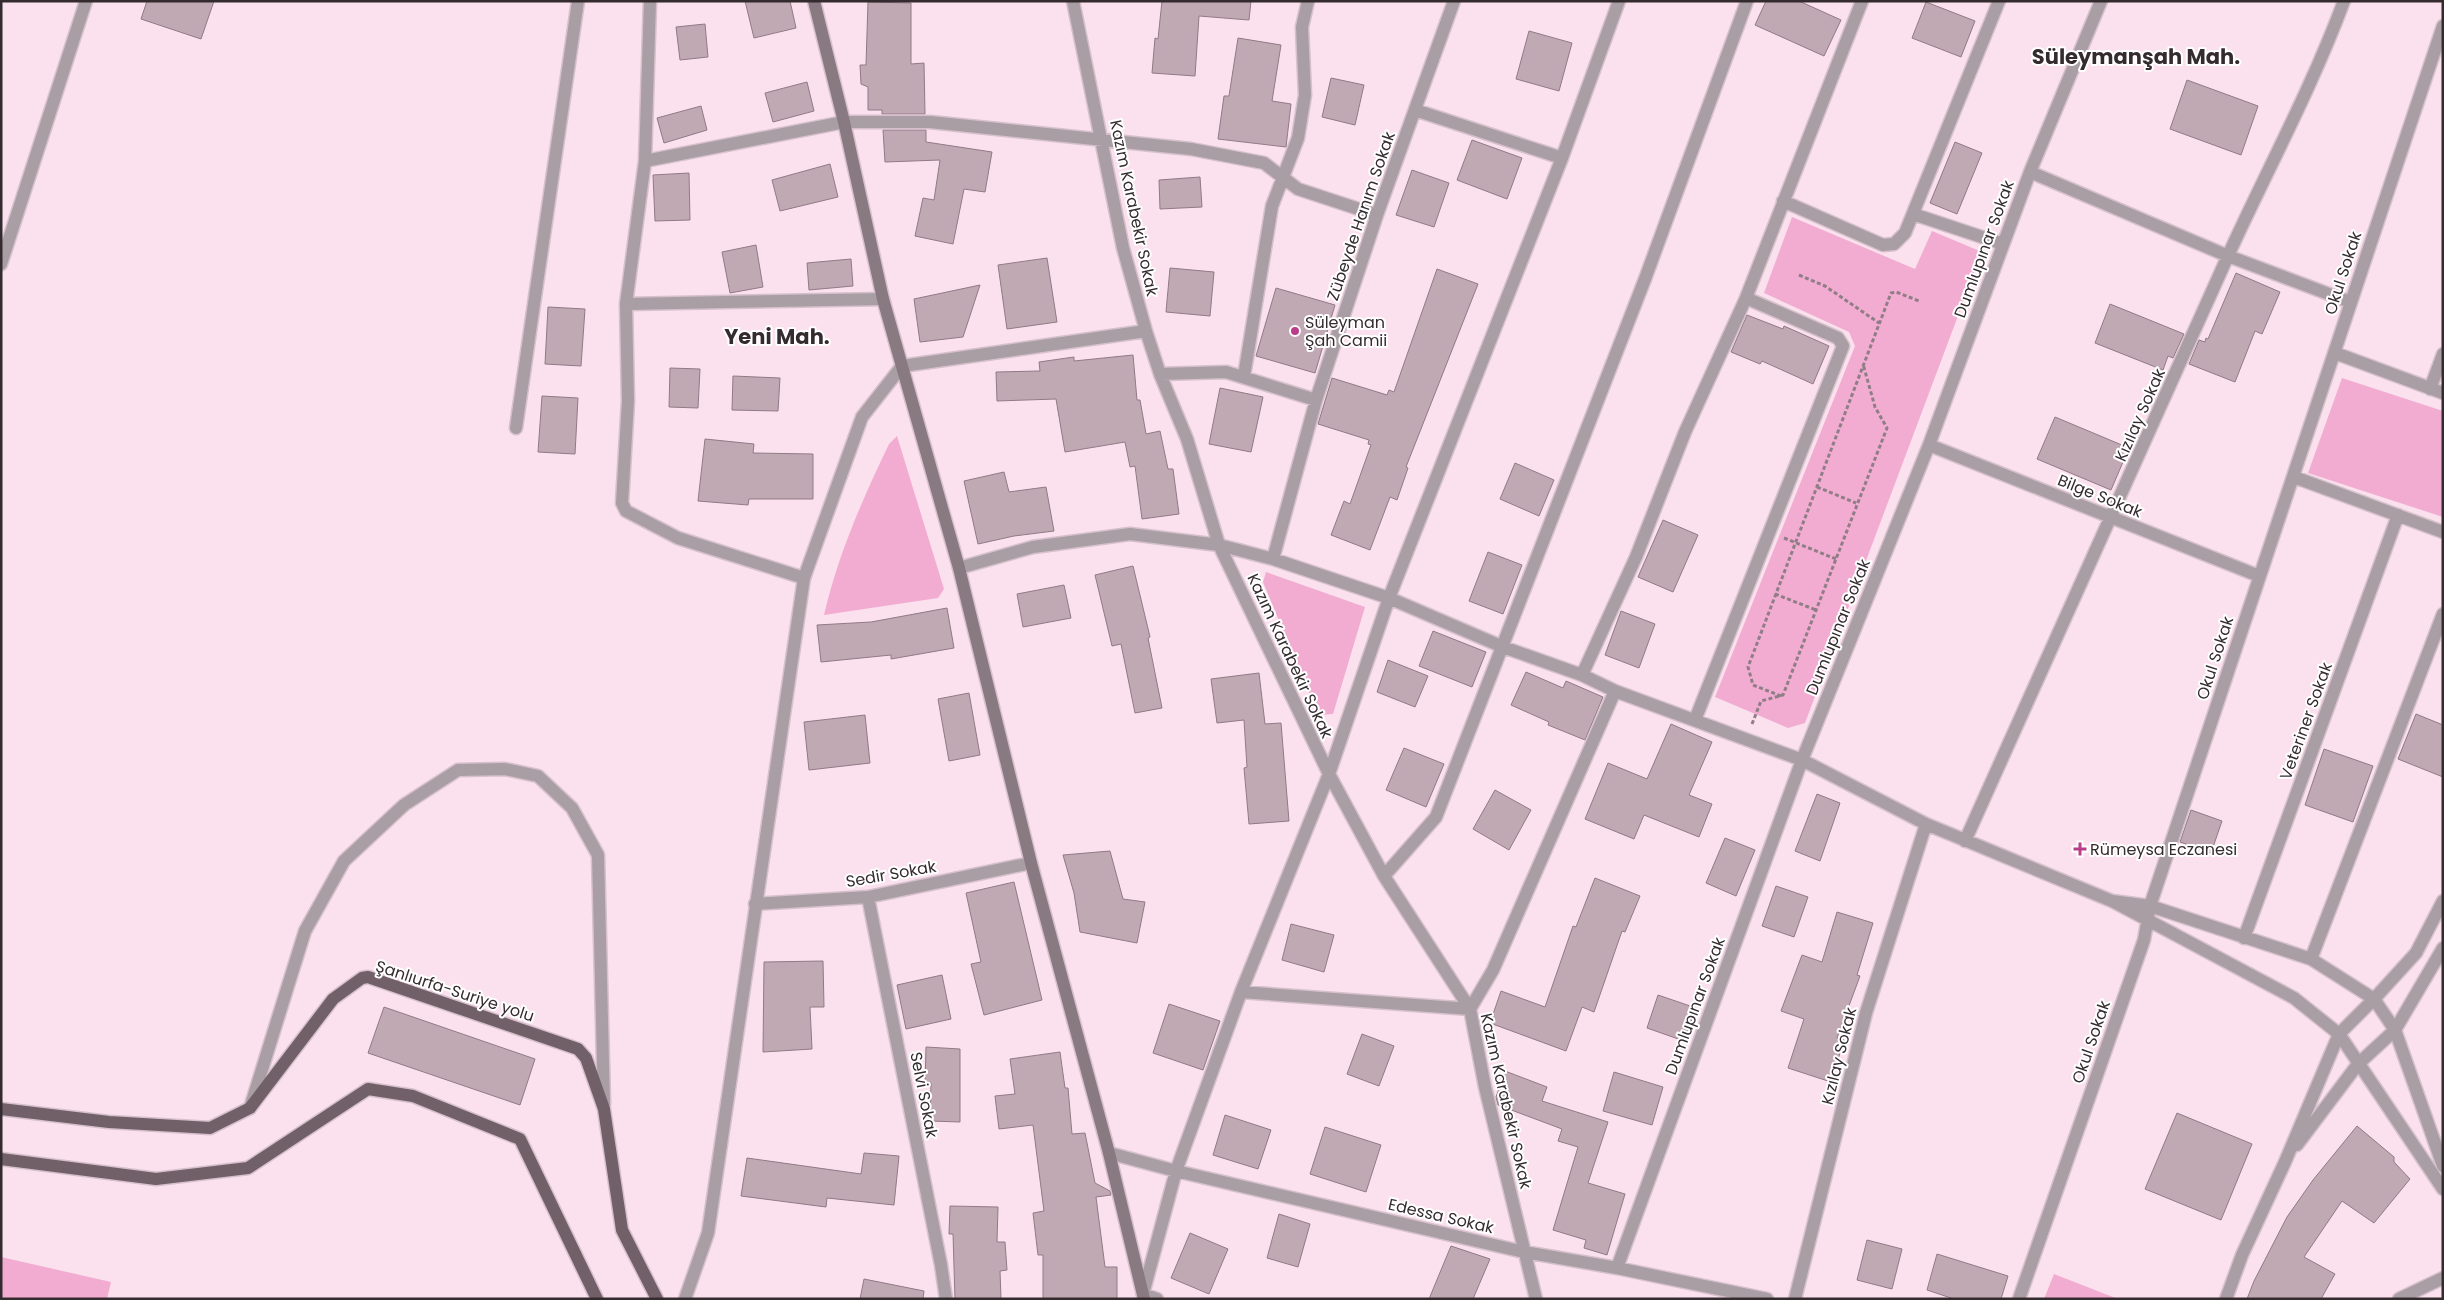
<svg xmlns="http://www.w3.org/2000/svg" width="2444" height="1300" font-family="Poppins,sans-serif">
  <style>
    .green { fill: #f3acd1 }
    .building { fill: #c1a9b4; stroke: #917a85 }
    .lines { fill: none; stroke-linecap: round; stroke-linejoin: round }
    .service-casing { stroke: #d6c0cb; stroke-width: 15 }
    .minor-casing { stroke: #d6c0cb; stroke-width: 15 }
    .tertiary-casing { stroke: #d6c0cb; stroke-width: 15 }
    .secondary-casing { stroke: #d6c0cb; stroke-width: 15 }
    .primary-casing { stroke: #d6c0cb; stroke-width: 15 }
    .path { stroke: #8f7e86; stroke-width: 3; stroke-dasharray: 4 2.5; stroke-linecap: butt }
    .service { stroke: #a89ea3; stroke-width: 12 }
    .minor { stroke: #a89ea3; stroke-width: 12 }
    .tertiary { stroke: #a89ea3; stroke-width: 12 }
    .secondary { stroke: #897981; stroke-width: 12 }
    .primary { stroke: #726069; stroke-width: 12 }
    .poi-dot { fill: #bb3c89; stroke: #fff; stroke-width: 2 }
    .labels { text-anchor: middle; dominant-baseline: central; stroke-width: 4; stroke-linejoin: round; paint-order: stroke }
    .street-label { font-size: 16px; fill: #342b2f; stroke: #fff }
    .poi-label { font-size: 16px; fill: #342b2f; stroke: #fff; text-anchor: start }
    .district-label { font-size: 21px; font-weight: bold; fill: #342b2f; stroke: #fff }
  </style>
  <rect width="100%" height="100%" fill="#fae1ed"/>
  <path class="green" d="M 1792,217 L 1915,269 L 1932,231 L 1982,252 L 1805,723 L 1788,728 L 1715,697 L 1855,346 L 1849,332 L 1764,293 Z
    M 2342,378 L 2443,411 L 2443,517 L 2308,473 Z
    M 897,436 L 944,589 L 938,598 L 824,615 C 838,555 862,500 889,444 Z
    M 1266,572 L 1365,607 L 1333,714 L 1318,715 L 1263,582 Z
    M 1,1257 L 111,1282 L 107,1299 L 1,1299 Z
    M 2054,1274 L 2118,1299 L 2044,1299 Z"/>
  <path class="building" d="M 147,1 L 214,1 L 201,39 L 141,19 Z
    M 745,1 L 790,1 L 796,28 L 754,38 Z
    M 1162,1 L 1251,1 L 1249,20 L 1199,16 L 1195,76 L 1152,73 L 1155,38 L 1158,39 Z
    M 1766,1 L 1799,1 L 1841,20 L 1824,56 L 1755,25 Z
    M 868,2 L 911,3 L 911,64 L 924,63 L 925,114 L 882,114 L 882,110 L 868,110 L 868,87 L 861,84 L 860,65 L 866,65 Z
    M 1926,2 L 1975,21 L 1961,57 L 1912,38 Z
    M 705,24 L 708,57 L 680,60 L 676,27 Z
    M 1529,31 L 1572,43 L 1559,91 L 1516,79 Z
    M 1238,38 L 1281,45 L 1272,101 L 1291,104 L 1286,147 L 1218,139 L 1224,96 L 1229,96 Z
    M 1331,78 L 1364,85 L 1355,125 L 1322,117 Z
    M 2187,80 L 2258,106 L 2241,155 L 2170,129 Z
    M 807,82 L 814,111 L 773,122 L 765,93 Z
    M 701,106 L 707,130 L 664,143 L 657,118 Z
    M 883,130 L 926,130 L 926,142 L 992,152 L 985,192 L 964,189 L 953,244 L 915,236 L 923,198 L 934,200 L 940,160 L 885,162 Z
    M 1472,140 L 1522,158 L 1507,199 L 1457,180 Z
    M 1955,142 L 1982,153 L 1957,214 L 1930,203 Z
    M 830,164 L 838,197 L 780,211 L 772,180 Z
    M 1412,170 L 1449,183 L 1434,227 L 1396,215 Z
    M 689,173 L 690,220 L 655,221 L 653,175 Z
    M 1200,177 L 1202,207 L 1160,209 L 1159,180 Z
    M 756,245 L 763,287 L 730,293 L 722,252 Z
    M 1047,258 L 1057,322 L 1007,329 L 998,265 Z
    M 851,259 L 853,286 L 809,290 L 807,263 Z
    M 1170,268 L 1214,272 L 1210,316 L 1166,312 Z
    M 1437,269 L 1478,284 L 1406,467 L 1408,468 L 1397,500 L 1390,497 L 1370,550 L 1331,535 L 1344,501 L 1350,504 L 1371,445 L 1368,444 L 1369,440 L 1318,424 L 1332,378 L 1387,395 L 1389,390 L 1394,392 Z
    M 2236,273 L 2280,292 L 2262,334 L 2255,331 L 2235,382 L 2189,364 L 2199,340 L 2205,342 L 2206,338 L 2208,339 Z
    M 980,285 L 963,337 L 920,342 L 914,299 Z
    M 1276,288 L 1335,305 L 1315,373 L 1256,356 Z
    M 2110,304 L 2184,334 L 2173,358 L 2168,356 L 2163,370 L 2095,343 Z
    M 548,307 L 585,309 L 581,366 L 545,364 Z
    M 1747,315 L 1783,329 L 1784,326 L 1829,346 L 1813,384 L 1762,361 L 1760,364 L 1731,352 Z
    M 1133,355 L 1137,400 L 1140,400 L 1146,434 L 1160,431 L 1168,469 L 1173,469 L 1179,514 L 1142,519 L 1135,466 L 1130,467 L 1125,442 L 1065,452 L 1056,399 L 997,401 L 996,372 L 1040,371 L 1039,362 L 1074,357 L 1074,361 Z
    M 670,368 L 700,369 L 698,408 L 669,407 Z
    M 733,376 L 780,378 L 778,411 L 732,410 Z
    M 1220,388 L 1263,397 L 1251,452 L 1209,444 Z
    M 542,396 L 578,398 L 575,454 L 538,452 Z
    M 2055,417 L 2129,448 L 2111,490 L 2037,459 Z
    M 705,439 L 754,444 L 753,453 L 813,454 L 813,499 L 749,499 L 748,505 L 698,501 Z
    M 1515,463 L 1554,480 L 1539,516 L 1500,499 Z
    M 1004,472 L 1009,492 L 1046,487 L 1054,531 L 1014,536 L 978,544 L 964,481 Z
    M 1663,520 L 1698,535 L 1673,592 L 1638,577 Z
    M 1488,552 L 1522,565 L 1503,614 L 1469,601 Z
    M 1133,566 L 1150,637 L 1148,638 L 1162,708 L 1135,713 L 1121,644 L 1112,646 L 1095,575 Z
    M 1064,585 L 1071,618 L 1023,627 L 1017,594 Z
    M 947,608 L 954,648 L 891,659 L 891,655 L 821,662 L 817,625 L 871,622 Z
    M 1621,611 L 1655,624 L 1639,668 L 1605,655 Z
    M 1433,631 L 1486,652 L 1472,687 L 1419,666 Z
    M 1388,660 L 1428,676 L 1415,707 L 1377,692 Z
    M 1526,672 L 1563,688 L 1566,681 L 1603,697 L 1585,740 L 1548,725 L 1549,722 L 1511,705 Z
    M 1259,673 L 1265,724 L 1281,723 L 1289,821 L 1249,824 L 1244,768 L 1247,767 L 1244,720 L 1217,723 L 1211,679 Z
    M 969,693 L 980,755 L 949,761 L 938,699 Z
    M 2416,714 L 2443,725 L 2443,777 L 2398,759 Z
    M 865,715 L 870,763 L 809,770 L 804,722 Z
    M 1671,724 L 1712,742 L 1689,795 L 1712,804 L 1699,837 L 1644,815 L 1634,839 L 1585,819 L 1608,763 L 1647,779 Z
    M 1404,748 L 1444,764 L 1426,807 L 1386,790 Z
    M 2324,749 L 2373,766 L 2353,822 L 2305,805 Z
    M 1495,790 L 1531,810 L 1509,850 L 1473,829 Z
    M 1817,794 L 1840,803 L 1820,861 L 1795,851 Z
    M 2191,810 L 2222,821 L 2211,853 L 2180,842 Z
    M 1725,838 L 1755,850 L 1736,896 L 1706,883 Z
    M 1110,851 L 1123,899 L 1145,902 L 1137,943 L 1080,932 L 1074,893 L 1063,855 Z
    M 1595,878 L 1640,896 L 1625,932 L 1622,931 L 1594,1012 L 1582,1007 L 1566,1051 L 1490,1023 L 1501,991 L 1545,1007 L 1573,926 L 1576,927 Z
    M 1014,882 L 1042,1000 L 984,1015 L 971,964 L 981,962 L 966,893 Z
    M 1776,886 L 1808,897 L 1794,937 L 1762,926 Z
    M 1837,912 L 1873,923 L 1857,975 L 1860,976 L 1837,1038 L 1844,1040 L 1831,1082 L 1788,1068 L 1804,1019 L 1781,1011 L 1802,955 L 1822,962 Z
    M 1291,924 L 1334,935 L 1324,972 L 1282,960 Z
    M 823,961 L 824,1007 L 810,1007 L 812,1049 L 763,1052 L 764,962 Z
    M 942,975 L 951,1019 L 906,1029 L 897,985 Z
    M 1658,995 L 1696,1008 L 1684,1041 L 1647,1028 Z
    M 1169,1004 L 1220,1021 L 1203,1070 L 1153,1053 Z
    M 384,1007 L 535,1059 L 520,1105 L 368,1053 Z
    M 1362,1034 L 1394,1046 L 1379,1086 L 1347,1074 Z
    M 926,1047 L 960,1049 L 960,1122 L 930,1121 L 931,1083 L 925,1083 Z
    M 1060,1052 L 1065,1088 L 1068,1088 L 1072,1134 L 1085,1133 L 1095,1183 L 1110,1191 L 1111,1195 L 1096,1197 L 1105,1267 L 1117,1267 L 1117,1299 L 1043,1299 L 1043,1255 L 1038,1255 L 1033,1213 L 1044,1211 L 1033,1125 L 999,1129 L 995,1096 L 1015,1094 L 1010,1059 Z
    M 1505,1071 L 1547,1087 L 1542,1101 L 1608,1122 L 1588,1183 L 1625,1194 L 1607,1255 L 1584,1248 L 1586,1240 L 1553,1230 L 1578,1147 L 1558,1141 L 1562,1129 L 1498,1105 L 1496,1097 Z
    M 1614,1072 L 1663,1087 L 1652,1125 L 1603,1111 Z
    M 2177,1113 L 2252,1144 L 2221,1220 L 2145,1189 Z
    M 1225,1115 L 1271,1130 L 1258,1169 L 1213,1155 Z
    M 2357,1126 L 2394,1157 L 2394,1162 L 2410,1179 L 2374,1223 L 2342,1201 L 2304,1257 L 2335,1274 L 2321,1299 L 2247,1299 L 2254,1281 L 2287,1217 L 2313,1180 Z
    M 1325,1127 L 1381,1145 L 1366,1192 L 1310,1174 Z
    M 864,1153 L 899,1156 L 894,1205 L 827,1198 L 826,1207 L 741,1196 L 747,1158 L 861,1174 Z
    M 950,1206 L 998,1207 L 997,1242 L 1005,1242 L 1007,1270 L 1000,1271 L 1001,1299 L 955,1299 L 953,1234 L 949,1234 Z
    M 1279,1214 L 1310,1224 L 1298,1267 L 1267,1258 Z
    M 1190,1233 L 1228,1249 L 1209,1294 L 1171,1278 Z
    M 1867,1240 L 1902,1249 L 1892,1289 L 1857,1280 Z
    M 1451,1246 L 1490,1259 L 1473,1299 L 1429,1299 Z
    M 1937,1254 L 2008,1276 L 2001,1299 L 1954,1299 L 1927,1290 Z
    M 864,1279 L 924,1291 L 923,1299 L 860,1299 Z"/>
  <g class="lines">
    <defs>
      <path id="service" d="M 250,1108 L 305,931 L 344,861 L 404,805 L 458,770 L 505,769 L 538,776 L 572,808 L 598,855 L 604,1104"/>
      <path id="minor" d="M 650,1 L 645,161 L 626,304 L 628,401 L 622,503 L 626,511 L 678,538 L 804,578
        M 1073,1 L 1123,248 L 1146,331 L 1160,374 L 1187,439 L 1219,545 L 1329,774 L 1384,876 L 1470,1009 L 1485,1087 L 1536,1299
        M 1415,110 L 1562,158
        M 645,161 L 844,122 L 930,122 L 1191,149 L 1264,163 L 1298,189 L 1377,215
        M 2030,172 L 2228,256 L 2350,302
        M 1783,201 L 1883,245 L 1894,244 L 1905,233 L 1999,1
        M 1913,214 L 2003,244
        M 1,264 L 86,1
        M 626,304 L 883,299
        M 2335,353 L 2443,393
        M 902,366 L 1146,331
        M 1160,374 L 1226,372 L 1316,400
        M 1244,376 L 1272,206 L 1298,138 L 1305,95 L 1302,27 L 1308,1
        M 2430,389 L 2443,354
        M 516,428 L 578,1
        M 1929,445 L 2259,576
        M 2294,477 L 2443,532
        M 1273,559 L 1316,400 L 1377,215 L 1454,1
        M 959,568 L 1033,547 L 1130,534 L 1219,545 L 1273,559 L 1389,598 L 1503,647 L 1582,675 L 1615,691 L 1802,760 L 1926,824 L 2112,901
        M 1582,675 L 1636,557 L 1685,432 L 1746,298 L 1862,1
        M 1695,720 L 1843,346 L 1838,338 L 1746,298
        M 1965,841 C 2053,648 2140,453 2227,258 C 2266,172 2311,90 2344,1
        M 1384,876 L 1436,817 L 1645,279 L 1747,1
        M 868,897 L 941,1265 L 946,1299
        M 755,904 L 868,897 L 1031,863
        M 2244,938 L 2398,515
        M 2311,959 L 2443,614
        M 1241,992 L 1470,1009 L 1493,970 L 1615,691
        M 1109,1153 L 1176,1171 L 1524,1252 L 1617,1268 L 1767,1299
        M 2443,1166 L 2395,1030 L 2374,999 L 2311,959 L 2150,906 L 2112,901 L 2294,998 L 2339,1034 L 2443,1189
        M 1617,1268 L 1802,760 L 1929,445 L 2030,172 L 2101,1
        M 1157,1299 L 1143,1294 L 1176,1171 L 1241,992 L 1329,774 L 1389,598 L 1562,158 L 1619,1
        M 1795,1299 L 1866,1013 L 1926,824
        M 2019,1299 L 2144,940 L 2150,906 L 2443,26
        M 2399,1299 L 2443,1278"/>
      <path id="tertiary" d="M 2297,1145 L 2358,1064 L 2395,1030 L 2443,948
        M 685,1299 L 708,1233 L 804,578 L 862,417 L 902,366
        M 2226,1299 L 2242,1255 L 2285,1162 L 2339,1034 L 2374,999 L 2416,953 L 2443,901"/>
      <path id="secondary" d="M 814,1 L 844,122 L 883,299 L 959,568 L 1031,863 L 1109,1153 L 1144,1299"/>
      <path id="primary" d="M 1,1109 L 109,1122 L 210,1128 L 250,1108 L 333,999 L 362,978 L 368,977 L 578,1049 L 586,1058 L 604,1109 L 622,1230 L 657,1299
        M 1,1159 L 156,1179 L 248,1168 L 368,1089 L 413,1096 L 520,1139 L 597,1299"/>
    </defs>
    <use href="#service" class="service-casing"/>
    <use href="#minor" class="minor-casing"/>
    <use href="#tertiary" class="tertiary-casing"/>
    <use href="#secondary" class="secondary-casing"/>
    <use href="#primary" class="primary-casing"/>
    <path class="path" d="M 1799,275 L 1825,286 L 1879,323
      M 1817,487 L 1856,503
      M 1784,538 L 1836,559
      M 1775,594 L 1816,610
      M 1781,696 L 1753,685 L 1748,667 L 1891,293 L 1896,292 L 1919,301
      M 1752,724 L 1761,701 L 1783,695 L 1887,428 L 1875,407 L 1863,364"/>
    <use href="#service" class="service"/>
    <use href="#minor" class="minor"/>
    <use href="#tertiary" class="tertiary"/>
    <use href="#secondary" class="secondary"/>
    <use href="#primary" class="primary"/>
  </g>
  <g class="poi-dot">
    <circle cx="1295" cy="331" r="5"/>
    <path d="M2077.5 841.5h5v5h5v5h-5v5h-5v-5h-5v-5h5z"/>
  </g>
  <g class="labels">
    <g class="street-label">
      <text transform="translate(1134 208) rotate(78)">Kazım Karabekir Sokak</text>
      <text transform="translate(1361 216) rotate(-71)">Zübeyde Hanım Sokak</text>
      <text transform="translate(1984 249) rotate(-70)">Dumlupınar Sokak</text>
      <text transform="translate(2343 273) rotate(-72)">Okul Sokak</text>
      <text transform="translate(2140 415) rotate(-66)">Kızılay Sokak</text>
      <text transform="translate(2100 496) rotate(22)">Bilge Sokak</text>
      <text transform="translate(1838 627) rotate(-68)">Dumlupınar Sokak</text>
      <text transform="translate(1290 656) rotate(65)">Kazım Karabekir Sokak</text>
      <text transform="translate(2215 658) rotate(-72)">Okul Sokak</text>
      <text transform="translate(2306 721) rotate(-70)">Veteriner Sokak</text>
      <text transform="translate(891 874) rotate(-10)">Sedir Sokak</text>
      <text transform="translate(455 991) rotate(18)">Şanlıurfa-Suriye yolu</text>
      <text transform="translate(1695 1006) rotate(-70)">Dumlupınar Sokak</text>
      <text transform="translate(2091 1042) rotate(-71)">Okul Sokak</text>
      <text transform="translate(1839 1056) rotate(-76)">Kızılay Sokak</text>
      <text transform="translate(924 1095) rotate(79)">Selvi Sokak</text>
      <text transform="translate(1506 1101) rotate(77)">Kazım Karabekir Sokak</text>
      <text transform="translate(1441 1216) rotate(13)">Edessa Sokak</text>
    </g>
    <g class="poi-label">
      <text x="1305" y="322">Süleyman<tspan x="1305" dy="18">Şah Camii</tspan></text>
      <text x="2090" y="849">Rümeysa Eczanesi</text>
    </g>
    <g class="district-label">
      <text x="2136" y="56">Süleymanşah Mah.</text>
      <text x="777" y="336">Yeni Mah.</text>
    </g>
  </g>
  <rect width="2444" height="1300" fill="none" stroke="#342b2f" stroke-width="5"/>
</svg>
